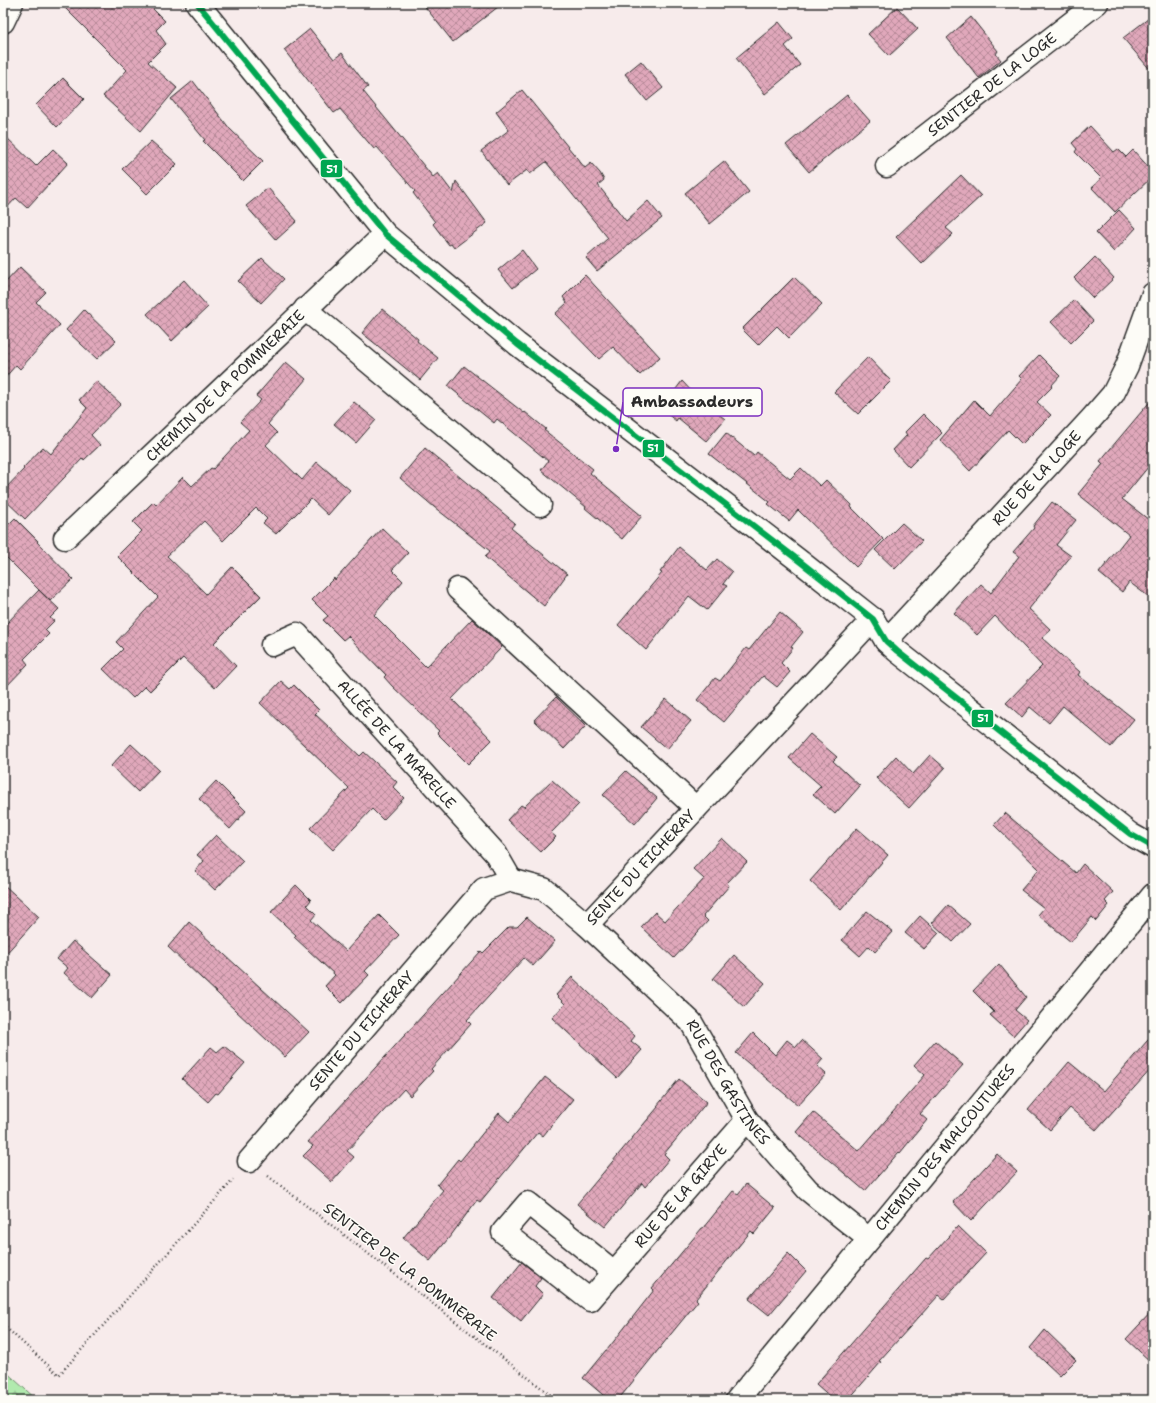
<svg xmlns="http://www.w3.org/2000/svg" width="1156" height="1403" font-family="'Shantell Sans',sans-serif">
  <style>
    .forest { fill: url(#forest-firs); stroke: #6e8a6c }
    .building { fill: url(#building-cross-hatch); stroke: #2b2b2b }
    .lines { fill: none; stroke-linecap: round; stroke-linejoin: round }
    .minor-casing { stroke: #2b2b2b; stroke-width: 25 }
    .major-casing { stroke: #2b2b2b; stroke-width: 25 }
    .path { stroke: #2b2b2b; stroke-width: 2.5; stroke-dasharray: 1 3; stroke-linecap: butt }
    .minor { stroke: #fdfcf7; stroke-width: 22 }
    .major { stroke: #fdfcf7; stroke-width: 22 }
    .bus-1-casing { stroke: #fdfcf7; stroke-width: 9 }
    .bus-1 { stroke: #00a651; stroke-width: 6 }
    .labels { text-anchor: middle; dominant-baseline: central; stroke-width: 3; stroke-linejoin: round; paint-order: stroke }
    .street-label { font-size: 15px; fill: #2b2b2b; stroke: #fdfcf7 }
    .leader { fill: none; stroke: #7b2cbf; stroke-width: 1.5 }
    .callout-dot { fill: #7b2cbf; stroke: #fdfcf7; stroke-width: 1.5 }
    .callout { fill: #fdfcf7; stroke: #7b2cbf; stroke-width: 1.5 }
    .callout-label { font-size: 16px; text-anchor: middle; font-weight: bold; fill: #2b2b2b }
    .line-badge { stroke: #fdfcf7; stroke-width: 1.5 }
    .badge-label { font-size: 11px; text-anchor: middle; font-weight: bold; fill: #fff }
  </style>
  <defs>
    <pattern id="forest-firs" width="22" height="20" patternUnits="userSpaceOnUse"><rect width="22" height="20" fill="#b1eaae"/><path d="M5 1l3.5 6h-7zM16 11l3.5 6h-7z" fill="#98c996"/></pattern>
    <pattern id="building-cross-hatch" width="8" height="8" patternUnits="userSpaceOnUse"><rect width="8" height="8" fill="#e0a8bb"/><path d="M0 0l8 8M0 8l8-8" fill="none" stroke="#b68998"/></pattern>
  </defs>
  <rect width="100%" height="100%" fill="#f7ebeb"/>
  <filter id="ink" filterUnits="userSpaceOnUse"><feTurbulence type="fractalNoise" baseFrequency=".025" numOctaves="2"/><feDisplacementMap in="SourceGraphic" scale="8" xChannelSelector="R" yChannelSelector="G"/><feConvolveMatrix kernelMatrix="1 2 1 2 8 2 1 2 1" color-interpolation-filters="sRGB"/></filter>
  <g filter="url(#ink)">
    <path class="forest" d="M 3,1369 L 37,1400 L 3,1400 Z"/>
    <path class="building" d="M 60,3 L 147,3 L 165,21 L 156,30 L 166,44 L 148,62 L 177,88 L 141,131 L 103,96 L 127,70 Z
      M 422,3 L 503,3 L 453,42 Z
      M 897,7 L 918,29 L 889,56 L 868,34 Z
      M 1153,15 L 1153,73 L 1123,38 Z
      M 971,17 L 998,51 L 996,54 L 1001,60 L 979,78 L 947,38 Z
      M 779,22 L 793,39 L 785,46 L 800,65 L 765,94 L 736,58 Z
      M 310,29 L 334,59 L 342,53 L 368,87 L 363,91 L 433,177 L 438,173 L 453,193 L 456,181 L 487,223 L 454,248 L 451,244 L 449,245 L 433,224 L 435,222 L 413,193 L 415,191 L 377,147 L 374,149 L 340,109 L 334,113 L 284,50 Z
      M 641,61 L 663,88 L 647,101 L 625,74 Z
      M 63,78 L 84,99 L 57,127 L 36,105 Z
      M 193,81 L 230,129 L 263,161 L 243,181 L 203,141 L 205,140 L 171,99 Z
      M 522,90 L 585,168 L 591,163 L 600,173 L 604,180 L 598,185 L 626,221 L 648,201 L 662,218 L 597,271 L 586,258 L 608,238 L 546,162 L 530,174 L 527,170 L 507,185 L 481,151 L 509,130 L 496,112 Z
      M 847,95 L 870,121 L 809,172 L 786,145 Z
      M 1090,126 L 1114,152 L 1118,149 L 1126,157 L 1133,150 L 1153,172 L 1153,176 L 1115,212 L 1092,188 L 1101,178 L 1075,152 L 1077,149 L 1072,143 Z
      M 3,134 L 36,166 L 53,149 L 68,163 L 27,208 L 16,198 L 3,212 Z
      M 151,141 L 177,164 L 147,194 L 122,169 Z
      M 724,161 L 749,192 L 710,224 L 685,193 Z
      M 961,175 L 981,196 L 946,228 L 953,234 L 922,264 L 896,237 Z
      M 268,188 L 297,221 L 276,240 L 246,206 Z
      M 1119,210 L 1136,228 L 1114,252 L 1096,233 Z
      M 522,250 L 536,269 L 513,288 L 498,270 Z
      M 1095,257 L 1114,278 L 1093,298 L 1074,278 Z
      M 262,258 L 284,279 L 261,303 L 238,281 Z
      M 20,267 L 46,292 L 36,302 L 60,325 L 20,369 L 16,365 L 3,380 L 3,285 Z
      M 585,275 L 660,357 L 640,375 L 613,347 L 599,359 L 555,314 L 567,303 L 563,297 Z
      M 794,277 L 822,304 L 789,338 L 777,326 L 758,345 L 742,329 Z
      M 184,280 L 208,307 L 172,341 L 147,314 Z
      M 1074,300 L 1093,321 L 1071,343 L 1051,322 Z
      M 382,309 L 418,339 L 417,341 L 438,358 L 420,380 L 362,333 Z
      M 84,310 L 116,341 L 97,359 L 66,330 Z
      M 1039,355 L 1060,376 L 1051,386 L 1052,387 L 1037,402 L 1051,415 L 1022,444 L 1008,430 L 970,471 L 940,440 L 974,400 L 990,416 L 1022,379 L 1019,376 Z
      M 868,357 L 891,381 L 858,414 L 834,392 Z
      M 286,362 L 306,379 L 268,424 L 277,433 L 266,445 L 302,480 L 317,462 L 350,490 L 328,515 L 311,499 L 276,534 L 263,523 L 267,519 L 256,508 L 223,541 L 204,521 L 167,556 L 206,594 L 232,567 L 261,596 L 214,643 L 236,666 L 215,688 L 183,658 L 150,691 L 145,686 L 133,698 L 103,669 L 123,649 L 116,642 L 158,597 L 117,556 L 142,531 L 133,522 L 153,502 L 156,505 L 183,477 L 192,486 L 211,468 L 213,469 L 249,430 L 240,422 L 261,400 L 256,396 Z
      M 464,366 L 524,413 L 525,412 L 546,429 L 544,430 L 593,469 L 590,473 L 642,516 L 622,539 L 585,508 L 586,507 L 541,470 L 548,461 L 497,419 L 494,423 L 448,386 Z
      M 96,381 L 121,404 L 91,435 L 100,445 L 84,460 L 83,458 L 25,519 L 3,498 L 3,491 L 24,469 L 23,468 L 43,447 L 51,454 L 87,408 L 79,400 Z
      M 682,381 L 696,396 L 725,419 L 706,441 L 678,418 L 676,421 L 661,409 Z
      M 1153,398 L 1153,461 L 1122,499 L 1153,523 L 1153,600 L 1129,582 L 1122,592 L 1099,573 L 1129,535 L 1078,494 L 1103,464 L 1100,461 Z
      M 354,402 L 376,420 L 356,443 L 334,424 Z
      M 923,414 L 942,433 L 909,467 L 893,450 L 907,435 L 905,432 Z
      M 726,433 L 754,456 L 757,452 L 790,479 L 801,468 L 820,486 L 826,480 L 852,505 L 851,507 L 883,539 L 856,567 L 798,510 L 789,521 L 768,504 L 770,502 L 709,454 Z
      M 425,448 L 515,523 L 511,528 L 567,574 L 544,606 L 485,557 L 490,551 L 434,507 L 400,478 Z
      M 1052,502 L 1076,520 L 1056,545 L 1071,556 L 1029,609 L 1051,630 L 1042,638 L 1080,672 L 1078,675 L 1134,719 L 1111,747 L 1063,706 L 1049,723 L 1030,707 L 1022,717 L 1006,703 L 1042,666 L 995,616 L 977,635 L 954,613 L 981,584 L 991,593 L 1019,556 L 1013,552 L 1034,528 L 1033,526 Z
      M 15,518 L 38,541 L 37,542 L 73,579 L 50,601 L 3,554 L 3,530 Z
      M 902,523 L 922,541 L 895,569 L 875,550 Z
      M 382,528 L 408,553 L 392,570 L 403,581 L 374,615 L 426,667 L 472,619 L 502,647 L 452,699 L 492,740 L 468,764 L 437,733 L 439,731 L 392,686 L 384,677 L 386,675 L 348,636 L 343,640 L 323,620 L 328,616 L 312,600 L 334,578 L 335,580 Z
      M 679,547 L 707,570 L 717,559 L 732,572 L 723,584 L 727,586 L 707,610 L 689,596 L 646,650 L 618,625 L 662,573 L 660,572 Z
      M 39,590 L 59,609 L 50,618 L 54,621 L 45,630 L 49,634 L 24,659 L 28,664 L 3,690 L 3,627 Z
      M 780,612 L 803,632 L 791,647 L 793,648 L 781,663 L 790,672 L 777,687 L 763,676 L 724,722 L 697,700 L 715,678 L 720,681 L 746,648 L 749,650 Z
      M 281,681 L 290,689 L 294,685 L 319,710 L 315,714 L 360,756 L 364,752 L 397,782 L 393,787 L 404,798 L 383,820 L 372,809 L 333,850 L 310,828 L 349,788 L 260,703 Z
      M 556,697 L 586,726 L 564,749 L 534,720 Z
      M 666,699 L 691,721 L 667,749 L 641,727 Z
      M 810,734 L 837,757 L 833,761 L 860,786 L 835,814 L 813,794 L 821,786 L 789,758 Z
      M 131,744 L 159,770 L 138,792 L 111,766 Z
      M 930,755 L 945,768 L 909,808 L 876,778 L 896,756 L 913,774 Z
      M 626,771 L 657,798 L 635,824 L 603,795 Z
      M 552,780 L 579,804 L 551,833 L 556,837 L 541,852 L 507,820 L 521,805 L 524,807 Z
      M 216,781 L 246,811 L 230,829 L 199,799 Z
      M 1005,813 L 1076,873 L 1083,864 L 1113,892 L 1105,901 L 1109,905 L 1096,921 L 1092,917 L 1071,942 L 1038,915 L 1044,908 L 1021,890 L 1039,869 L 994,825 Z
      M 857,828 L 888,855 L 841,910 L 810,881 Z
      M 216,835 L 243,861 L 215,890 L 195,871 L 204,861 L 197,855 Z
      M 722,838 L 747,862 L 727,883 L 729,886 L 703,916 L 708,921 L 674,958 L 641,927 L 655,912 L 665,921 L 704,879 L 693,869 Z
      M 3,884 L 39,917 L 3,957 Z
      M 296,885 L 311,900 L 307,905 L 316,914 L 311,920 L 346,951 L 379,915 L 399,935 L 365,971 L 369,975 L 342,1003 L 325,986 L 335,975 L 294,937 L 296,935 L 271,912 Z
      M 948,905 L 970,924 L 953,942 L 932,923 Z
      M 867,911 L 893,932 L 875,952 L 869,946 L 860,956 L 842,940 Z
      M 920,916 L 939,933 L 924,949 L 905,933 Z
      M 527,917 L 555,941 L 533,966 L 524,958 L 467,1020 L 471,1024 L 431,1069 L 433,1071 L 410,1096 L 404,1089 L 347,1151 L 354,1157 L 332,1182 L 303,1156 L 313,1146 L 308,1142 L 481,951 L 483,953 L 509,927 L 517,927 Z
      M 189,922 L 309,1032 L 285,1057 L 168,947 Z
      M 73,941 L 112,975 L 92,998 L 64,973 L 68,968 L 57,959 Z
      M 734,955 L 765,983 L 744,1007 L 713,979 Z
      M 999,964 L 1026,997 L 1015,1010 L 1027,1020 L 1013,1036 L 990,1015 L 994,1012 L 973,991 Z
      M 572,977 L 635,1036 L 631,1041 L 642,1050 L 617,1078 L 552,1018 L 565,1004 L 556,995 Z
      M 753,1033 L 775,1055 L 787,1040 L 796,1047 L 802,1040 L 823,1059 L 817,1066 L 826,1074 L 798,1105 L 736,1053 Z
      M 1153,1034 L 1153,1067 L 1096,1130 L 1070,1108 L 1050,1130 L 1028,1110 L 1069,1062 L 1104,1091 Z
      M 935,1041 L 963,1065 L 920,1114 L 927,1120 L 900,1153 L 899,1152 L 865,1191 L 796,1132 L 813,1112 L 859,1151 L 925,1075 L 914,1065 Z
      M 224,1046 L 245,1063 L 218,1094 L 216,1093 L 208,1102 L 182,1079 L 211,1047 L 217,1052 Z
      M 545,1077 L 573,1099 L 543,1136 L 538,1132 L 480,1202 L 477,1200 L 452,1234 L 430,1261 L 403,1238 L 443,1190 L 437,1185 L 458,1159 L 460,1161 L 499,1113 L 509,1122 Z
      M 679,1079 L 707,1102 L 664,1154 L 669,1159 L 645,1187 L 642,1183 L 605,1227 L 577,1204 L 658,1107 L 657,1106 Z
      M 997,1154 L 1017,1172 L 971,1221 L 953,1202 Z
      M 746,1184 L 775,1208 L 754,1234 L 751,1231 L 696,1299 L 698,1301 L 671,1334 L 618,1400 L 609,1400 L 583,1378 L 606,1350 L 607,1350 L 654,1290 L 652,1288 L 702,1228 L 703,1228 L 733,1191 L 738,1194 Z
      M 958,1226 L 986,1253 L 944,1299 L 939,1295 L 879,1361 L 881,1362 L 848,1400 L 834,1400 L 816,1384 L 926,1258 L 928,1259 Z
      M 788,1253 L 806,1271 L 769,1315 L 749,1299 Z
      M 522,1262 L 541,1278 L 535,1286 L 543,1294 L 521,1321 L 493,1298 Z
      M 1153,1310 L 1153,1364 L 1126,1339 Z
      M 1045,1330 L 1076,1360 L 1060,1376 L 1030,1348 Z"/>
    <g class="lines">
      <defs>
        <g id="minor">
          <path d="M 3,22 L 12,3"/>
          <path id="s1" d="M 887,166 L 1097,3"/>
          <path d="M 305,309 L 540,505"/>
          <path id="s2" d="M 65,538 L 385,234"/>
          <path d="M 458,589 L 696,808"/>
          <path id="s3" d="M 886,641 L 1092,418 L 1113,394 L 1127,366 L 1153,294"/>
          <path id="s4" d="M 272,645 L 297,634 L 496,854 L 511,880"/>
          <path id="s5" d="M 587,925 L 691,1022 L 747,1120 L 808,1190 L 869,1239"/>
          <path id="s6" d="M 249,1161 L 484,889 L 511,880 L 544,889 L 587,925 L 873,619"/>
          <path id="s7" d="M 614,1272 L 528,1203 L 503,1232 L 590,1300 L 747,1120"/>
          <path id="s8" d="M 737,1400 L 1153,895"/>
        </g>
        <path id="major" d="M 197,3 L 385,234 L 517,344 L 798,560 L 873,619 L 886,641 L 897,651 L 1130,834 L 1153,847"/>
      </defs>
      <use href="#minor" class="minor-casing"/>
      <use href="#major" class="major-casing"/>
      <path class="path" d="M 268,1176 L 557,1400
        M 3,1325 L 59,1375 L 234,1179"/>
      <use href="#minor" class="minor"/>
      <use href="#major" class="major"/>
      <defs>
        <path id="bus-1" d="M 197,3 L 385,234 L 517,344 L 798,560 L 873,619 L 886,641 L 897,651 L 1130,834 L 1153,847"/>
      </defs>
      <use href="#bus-1" class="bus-1-casing"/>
      <use href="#bus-1" class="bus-1"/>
    </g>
  </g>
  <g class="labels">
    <g class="street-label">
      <text stroke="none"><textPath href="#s1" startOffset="133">SENTIER DE LA LOGE</textPath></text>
      <text stroke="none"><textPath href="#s2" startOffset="221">CHEMIN DE LA POMMERAIE</textPath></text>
      <text stroke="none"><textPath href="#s3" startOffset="222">RUE DE LA LOGE</textPath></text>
      <text stroke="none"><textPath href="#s4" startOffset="176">ALLÉE DE LA MARELLE</textPath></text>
      <text stroke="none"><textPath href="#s6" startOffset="557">SENTE DU FICHERAY</textPath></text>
      <text stroke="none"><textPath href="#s6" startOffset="172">SENTE DU FICHERAY</textPath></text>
      <text stroke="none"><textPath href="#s5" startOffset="213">RUE DES GASTINES</textPath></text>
      <text stroke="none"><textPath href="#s8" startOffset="327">CHEMIN DES MALCOUTURES</textPath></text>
      <text stroke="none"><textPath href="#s7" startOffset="397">RUE DE LA GIRYE</textPath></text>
      <text transform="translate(410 1272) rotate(38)">SENTIER DE LA POMMERAIE</text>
    </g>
  </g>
  <path class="leader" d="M616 449L623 402"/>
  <circle class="callout-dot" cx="616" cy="449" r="4"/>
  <rect class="callout" x="623" y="388" width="139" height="28" rx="4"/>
  <g class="callout-label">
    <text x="692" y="407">Ambassadeurs</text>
  </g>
  <g class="line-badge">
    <rect x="320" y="159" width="23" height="19" rx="4" fill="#00a651"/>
    <rect x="642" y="439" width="23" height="19" rx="4" fill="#00a651"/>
    <rect x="971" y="709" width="23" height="19" rx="4" fill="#00a651"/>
  </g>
  <g class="badge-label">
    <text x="332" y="173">51</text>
    <text x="653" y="452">51</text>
    <text x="983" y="722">51</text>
  </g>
  <rect width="1156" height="1403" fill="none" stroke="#fdfcf7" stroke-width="16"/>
  <rect x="8" y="8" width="1140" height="1387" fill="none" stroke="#2b2b2b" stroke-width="1.5" filter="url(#ink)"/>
</svg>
